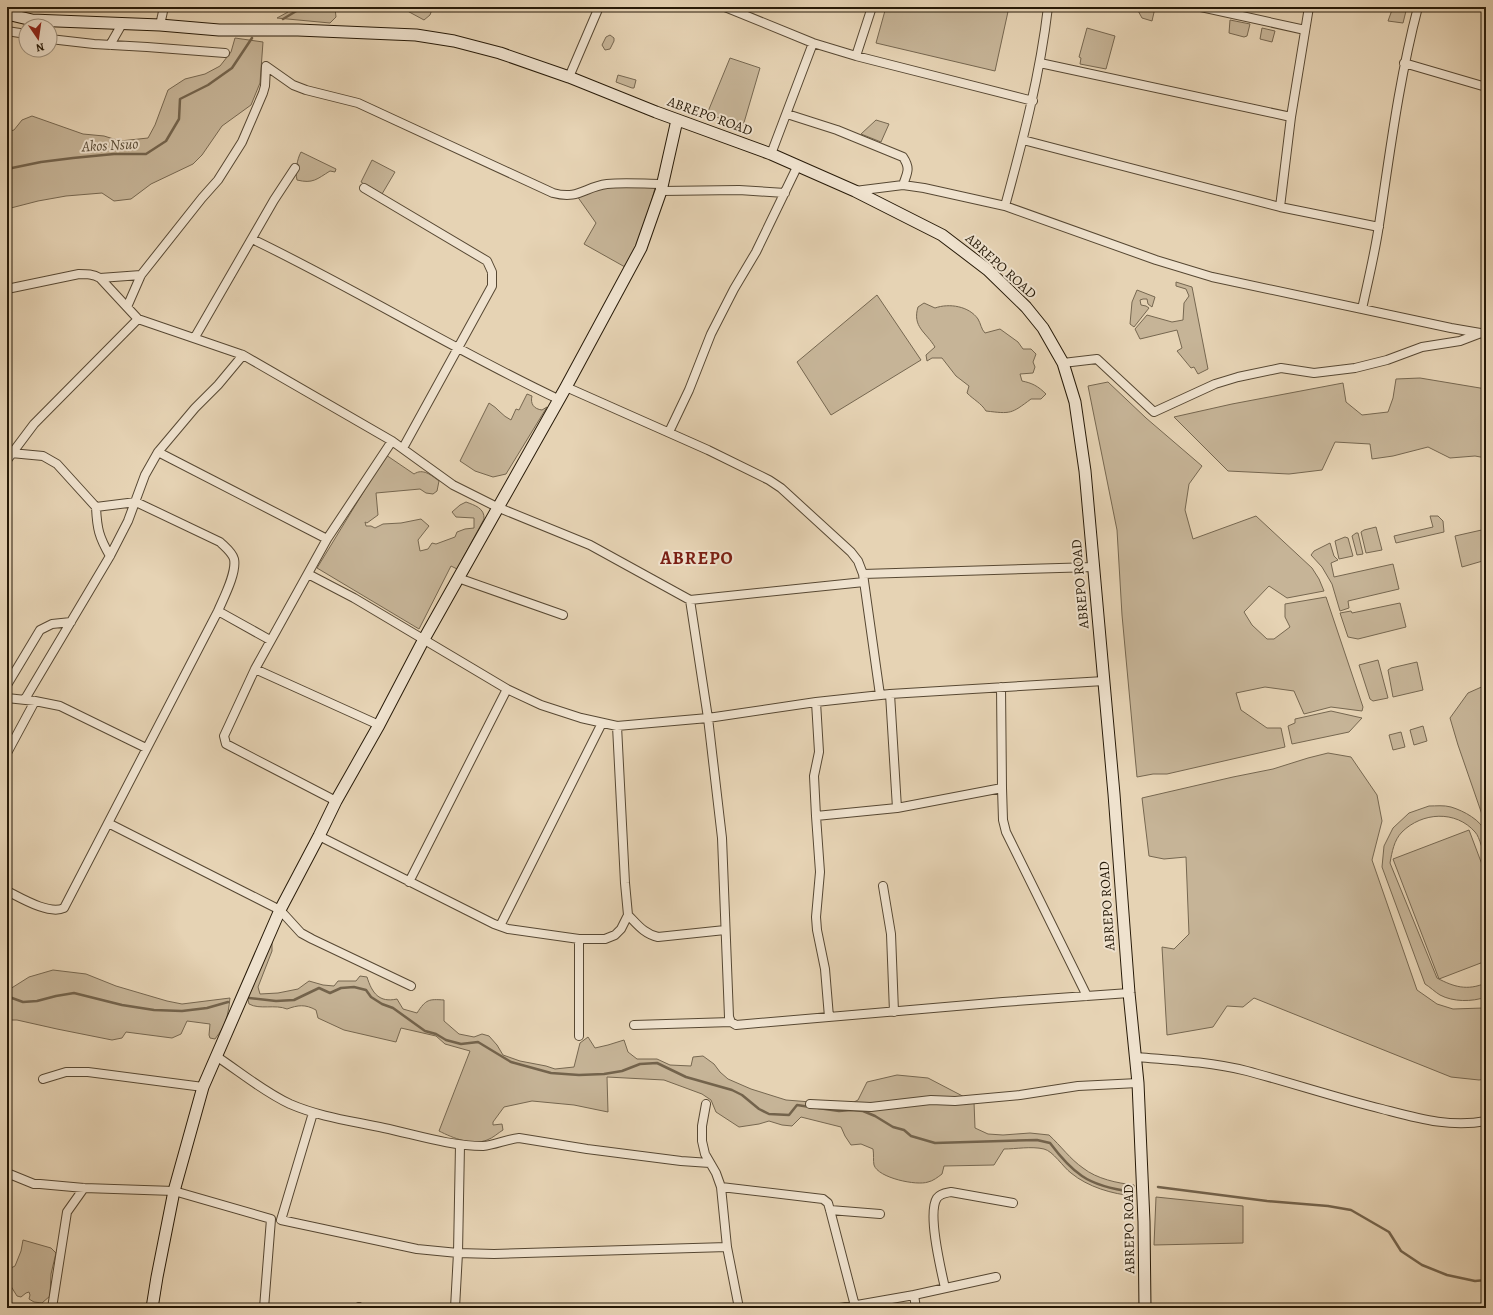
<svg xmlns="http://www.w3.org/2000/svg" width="1493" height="1315" font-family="Alegreya,serif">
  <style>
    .green { fill: #c6b497; stroke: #766750 }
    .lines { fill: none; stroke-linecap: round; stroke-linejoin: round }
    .stream { stroke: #73634c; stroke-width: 2.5 }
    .street-casing { stroke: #574833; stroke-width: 10 }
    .secondary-casing { stroke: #271a08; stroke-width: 13 }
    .street { stroke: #efe2ce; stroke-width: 8 }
    .secondary { stroke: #efe2ce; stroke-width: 11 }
    .labels { text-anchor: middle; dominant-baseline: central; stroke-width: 4; stroke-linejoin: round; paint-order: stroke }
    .street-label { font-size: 14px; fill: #271a08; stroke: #efe2ce }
    .water-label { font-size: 15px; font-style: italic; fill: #594b36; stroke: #efe2ce }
    .district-label { font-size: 18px; font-weight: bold; letter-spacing: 1px; fill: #7a1f14; stroke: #efe2ce }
  </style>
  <rect width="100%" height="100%" fill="#e6d3b4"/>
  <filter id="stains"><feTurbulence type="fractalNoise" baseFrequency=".005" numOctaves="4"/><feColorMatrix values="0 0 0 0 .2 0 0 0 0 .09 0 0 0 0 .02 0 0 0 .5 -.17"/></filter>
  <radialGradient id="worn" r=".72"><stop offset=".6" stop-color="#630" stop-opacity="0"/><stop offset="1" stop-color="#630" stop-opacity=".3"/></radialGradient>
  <path class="green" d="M 289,7 L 337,7 L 335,8 L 336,17 L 330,23 L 277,18 L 288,12 Z
    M 400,7 L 433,7 L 430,15 L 424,20 Z
    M 886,7 L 1009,7 L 995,71 L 876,43 Z
    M 1136,7 L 1155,8 L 1152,21 L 1142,18 Z
    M 1395,7 L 1407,7 L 1403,23 L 1388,21 L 1392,10 Z
    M 1230,20 L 1250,24 L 1247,36 L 1244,37 L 1229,33 Z
    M 1087,28 L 1115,36 L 1106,69 L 1080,64 L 1081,58 L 1079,57 Z
    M 1262,28 L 1275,31 L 1272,42 L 1260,39 Z
    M 610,35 L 614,38 L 614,41 L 610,49 L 605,50 L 602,45 L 606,37 Z
    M 235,38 L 263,42 L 260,83 L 251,105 L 222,126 L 202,155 L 193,164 L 151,184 L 131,199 L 114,201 L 102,193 L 66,196 L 38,201 L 7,209 L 7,132 L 14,130 L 22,120 L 32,116 L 83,134 L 104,136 L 120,141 L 148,138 L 155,125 L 168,90 L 185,79 L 205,74 L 220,66 L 231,52 Z
    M 730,58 L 760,68 L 743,126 L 707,114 Z
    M 618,75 L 636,80 L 634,88 L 632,88 L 616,82 Z
    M 876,120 L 889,124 L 881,142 L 861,134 Z
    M 301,152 L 336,169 L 335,172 L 330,171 C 317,179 313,184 297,180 C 295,172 297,159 301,152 Z
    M 372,160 L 395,172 L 382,194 L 361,182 Z
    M 623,184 L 655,188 L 642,237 L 625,267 L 584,244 L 596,223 L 577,196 L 601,187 Z
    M 1176,282 L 1192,287 L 1208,369 L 1198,374 L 1194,367 L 1191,368 L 1177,351 L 1182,348 L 1177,330 L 1140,339 L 1135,329 L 1147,315 L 1172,322 L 1183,320 L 1184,303 L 1189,296 L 1186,289 L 1176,286 Z
    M 1137,290 L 1155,297 L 1152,307 L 1148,304 L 1147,299 L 1143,299 L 1140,300 L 1141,305 L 1146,306 L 1149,308 L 1134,327 L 1130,324 L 1132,302 Z
    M 877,295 L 921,360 L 831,415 L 797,362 Z
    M 924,303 L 935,308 C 949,303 969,306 978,319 C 981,324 981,329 985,333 L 1000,329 L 1018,342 L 1023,349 L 1031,349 L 1036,354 L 1033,362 L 1035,367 L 1033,373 L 1020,374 L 1022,381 C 1032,383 1038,386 1046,394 L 1041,399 L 1031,399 C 1011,414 1011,414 986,411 C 981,403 974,400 967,393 L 969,386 L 956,376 L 942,358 L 932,358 L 927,361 L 926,355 L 935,347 C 926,332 912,327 918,307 Z
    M 1420,378 L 1486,389 L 1486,458 L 1475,456 L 1450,458 L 1428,447 L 1393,456 L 1372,459 L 1370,444 L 1335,442 L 1322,470 L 1289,474 L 1228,471 L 1174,417 L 1232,404 L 1343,383 L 1346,402 L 1362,415 L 1388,412 L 1393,398 L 1396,379 Z
    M 1108,382 L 1146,418 L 1202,466 L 1189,484 L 1185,510 L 1193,539 L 1256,516 L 1312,568 L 1319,579 L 1324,591 L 1287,598 L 1269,586 L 1244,612 L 1252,625 L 1267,639 L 1274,639 L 1290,627 L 1285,617 L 1285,604 L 1326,597 L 1363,707 L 1362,711 L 1331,707 L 1304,714 L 1294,691 L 1265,687 L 1236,693 L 1241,710 L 1267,728 L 1281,728 L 1285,747 L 1167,774 L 1153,774 L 1137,777 L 1122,615 L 1117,530 L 1088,386 Z
    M 527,394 L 532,396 C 530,404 534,409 542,410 L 547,407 L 506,474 L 493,477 L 475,471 L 460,461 L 489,403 C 498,408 502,416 511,420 L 516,409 L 519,410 Z
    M 386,455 L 414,474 C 423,468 431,475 439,481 L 437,491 L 433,494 L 426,493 L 420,489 L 376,493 L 378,515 L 367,523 L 365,522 L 366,526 L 371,526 L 375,528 L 383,524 L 401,523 L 421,519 L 429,526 L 418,540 L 420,551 L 428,549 L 432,543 L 436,544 L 455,537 L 457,532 L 465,529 L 474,528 L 474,518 L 456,517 L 452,512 L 460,505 L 466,502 C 474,505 485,508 484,519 L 457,569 L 451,566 L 419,629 L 317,568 Z
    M 1430,516 L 1438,516 L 1443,521 L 1444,532 L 1396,543 L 1394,536 L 1433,527 Z
    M 1376,527 L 1382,550 L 1366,553 L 1361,532 L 1364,530 Z
    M 1486,529 L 1486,560 L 1462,567 L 1455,536 Z
    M 1356,533 L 1358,533 L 1363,554 L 1357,555 L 1352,536 Z
    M 1345,537 L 1348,538 L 1353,556 L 1339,559 L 1335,541 Z
    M 1330,543 L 1334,556 L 1338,560 L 1331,563 L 1334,577 L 1393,564 L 1399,589 L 1348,601 L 1349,608 L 1340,611 L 1332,584 L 1322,567 L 1311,555 L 1314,551 Z
    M 1400,603 L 1406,627 L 1358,639 L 1348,637 L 1340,613 L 1351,611 L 1352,613 Z
    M 1378,660 L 1388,698 L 1373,701 L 1370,699 L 1359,665 Z
    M 1417,662 L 1423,690 L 1393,697 L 1388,670 L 1391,668 Z
    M 1486,685 L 1486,826 L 1458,745 L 1450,718 L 1468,693 Z
    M 1331,711 L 1362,718 L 1349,732 L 1292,744 L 1288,726 L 1295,723 L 1295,719 Z
    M 1423,726 L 1427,741 L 1414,745 L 1410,730 Z
    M 1401,732 L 1405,747 L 1393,750 L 1389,735 Z
    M 1328,753 L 1351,757 L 1377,795 L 1382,821 L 1372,860 L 1417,990 L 1437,1004 L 1453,1009 L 1483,1008 L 1486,1006 L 1486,1079 L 1479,1080 L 1451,1077 L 1254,998 L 1243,1007 L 1227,1006 L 1213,1027 L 1167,1035 L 1162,947 L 1174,949 L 1189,934 L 1186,857 L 1164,859 L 1149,856 L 1142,798 L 1233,777 L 1273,769 L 1308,758 Z
    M 1429,806 C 1436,806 1444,805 1451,807 C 1464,811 1481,820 1486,833 L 1486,861 C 1483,853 1480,837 1475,832 C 1456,810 1422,812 1402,832 C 1394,840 1392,852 1390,863 L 1437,978 C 1454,987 1467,991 1486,983 L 1486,997 C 1472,1002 1453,1002 1440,995 C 1435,992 1430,987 1425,984 L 1382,867 L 1384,846 L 1393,828 L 1409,813 Z
    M 1469,830 L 1486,875 L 1486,961 L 1439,979 L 1393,859 Z
    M 272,939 L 272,951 L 258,987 L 260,994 L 278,993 L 298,989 L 309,981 L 323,985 L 334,986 L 338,981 L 356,981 L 360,976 L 367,977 C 372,993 379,1003 397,999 L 403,1009 L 417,1013 C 426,999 429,999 444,1000 L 444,1021 L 459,1034 L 474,1037 L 482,1034 L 489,1036 L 497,1045 L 503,1055 L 520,1061 L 546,1066 L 555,1069 L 574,1067 L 580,1043 L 588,1037 L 595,1048 L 608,1045 L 624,1040 L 628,1052 L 637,1059 L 657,1059 L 670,1065 L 691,1066 L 693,1057 L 703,1056 L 714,1064 L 720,1072 L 728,1079 L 751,1089 L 786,1100 L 848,1105 L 858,1100 L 867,1082 L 897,1075 L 928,1078 L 974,1102 L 975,1128 L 988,1134 L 1003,1135 L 1030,1133 L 1049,1135 C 1061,1146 1070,1159 1083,1168 C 1097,1179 1117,1183 1134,1185 L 1134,1196 C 1112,1194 1088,1187 1071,1173 C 1063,1167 1053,1151 1044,1149 C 1031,1146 1016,1149 1004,1149 L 994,1165 L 944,1166 L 942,1174 C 938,1177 933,1181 928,1182 C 917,1186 878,1178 874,1165 C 873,1161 874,1154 873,1149 L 861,1144 L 851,1145 L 845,1136 L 841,1127 L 801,1117 L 792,1126 L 782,1125 L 769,1121 L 759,1124 L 739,1127 L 716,1112 L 711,1100 L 702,1094 L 664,1080 L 607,1077 L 608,1112 L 574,1105 L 532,1101 L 504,1107 L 493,1122 L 493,1125 L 502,1124 L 503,1130 C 498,1133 493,1138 487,1140 C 472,1146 453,1138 439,1131 L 470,1051 L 445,1044 L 436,1036 L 401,1028 L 396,1042 L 344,1030 L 318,1018 L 316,1010 C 305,1004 298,1005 287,1009 C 275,1004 260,1010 249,1004 L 247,995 Z
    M 53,970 L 86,974 L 116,986 L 167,1001 L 182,1004 L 230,998 C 228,1016 226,1025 215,1039 L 210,1038 L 209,1035 L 210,1024 L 187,1021 L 181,1034 L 172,1038 L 126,1032 L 122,1038 L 112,1040 L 57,1029 L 17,1020 L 7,1020 L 7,990 L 10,989 L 29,977 Z
    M 1156,1197 L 1243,1206 L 1243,1243 L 1154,1245 Z
    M 23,1240 L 51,1248 L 56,1253 L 51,1274 L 50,1296 L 42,1303 L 34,1302 L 29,1299 L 30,1295 L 29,1292 L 26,1293 L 21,1297 L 17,1296 L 7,1280 L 7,1270 L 15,1266 L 21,1251 Z"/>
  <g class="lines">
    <path class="stream" d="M 283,19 L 303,7
      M 7,169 L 41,162 L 73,158 L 114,154 L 146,154 L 166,141 L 179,119 L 180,99 L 208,85 L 232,68 L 252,38
      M 249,998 L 276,1001 L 294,1000 L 319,988 L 330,993 L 341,988 L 354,987 L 366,990 L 371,997 L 382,1004 L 393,1008 L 425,1031 L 436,1034 L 446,1040 L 461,1044 L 478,1042 L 511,1062 L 551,1073 L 579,1075 L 604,1074 L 622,1071 L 640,1064 L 657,1063 L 686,1077 L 732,1090 L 742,1095 L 759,1109 L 769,1114 L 789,1115 L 797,1105 L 810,1107
      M 7,999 L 12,998 L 23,1002 L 37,1001 L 56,996 L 74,993 L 122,1005 L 154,1010 L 182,1011 L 207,1008 L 228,1002
      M 818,1108 L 839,1111 L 851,1110 L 863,1111 L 875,1116 L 893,1127 L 904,1130 L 911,1136 L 935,1143 L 1037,1140 L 1050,1143 C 1059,1155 1070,1168 1082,1176 C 1095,1185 1118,1190 1133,1192
      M 1158,1187 L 1267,1201 L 1328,1206 L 1351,1210 L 1389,1232 L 1401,1251 L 1422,1265 L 1447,1275 L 1475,1281 L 1486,1280"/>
    <defs>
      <path id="street" d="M 725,7 L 813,43 L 856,56 L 1033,101
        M 1201,7 L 1305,30
        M 160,25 L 164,7
        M 7,31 L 26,34
        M 50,39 L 94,44 L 147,47 L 225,53
        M 110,45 L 122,24
        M 856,56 L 872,7
        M 1040,63 L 1291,117
        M 1404,63 L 1486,87
        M 569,77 L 599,7
        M 787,114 L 837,130 L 903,157 C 911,169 907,173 903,185
        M 1023,140 L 1280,207 L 1379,227
        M 771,154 L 813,43
        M 364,188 L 487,261 L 492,272 L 492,286 L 403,448
        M 661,191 L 739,190 L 785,193
        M 855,191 L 903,185 L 924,188 L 1005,206 L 1156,260 L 1212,277 L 1451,328 L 1486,334
        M 1005,206 C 1023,140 1040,75 1048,7
        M 1280,207 L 1291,117 L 1309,7
        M 252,239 C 356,289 454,350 558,399
        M 100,278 L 141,275
        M 7,289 L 79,274 C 87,274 93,274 100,278 L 138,319 L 243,355 L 392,441 L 453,485 L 497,507 L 590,545 L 690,600 L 708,718 L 722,838 L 729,1017 L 731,1022 L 736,1025 L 1003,1002 L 1129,993
        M 127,307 L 141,275 L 202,198 L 218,180 L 242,142 L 263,93 L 265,86 L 266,66 L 293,85 L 306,90 L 358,103 L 553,193 C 579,200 584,187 607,184 C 625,182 645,184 663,184
        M 1362,309 C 1368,281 1375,253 1379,225 C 1390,152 1399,79 1418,7
        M 195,337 L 274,200 L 295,168
        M 1063,363 L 1097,359 L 1154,412 L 1215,384 L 1238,377 L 1281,368 L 1314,373 L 1355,368 L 1387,360 L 1422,347 L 1460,341 L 1481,333
        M 566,387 L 708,450 L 769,480 L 781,488 L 851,552 L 858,561 L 863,574 L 880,695
        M 669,432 L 689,390 L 711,334 L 734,289 L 756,252 L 798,165
        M 158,452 L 327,539 L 392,441
        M 7,460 L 34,424 L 138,319
        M 96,507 C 97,529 99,537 110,556
        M 308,574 L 354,598 L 507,689 L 541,705 L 581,718 L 617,726 L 708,718 L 816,702 L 890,694 L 1104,681
        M 863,574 L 1094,567
        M 458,578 L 563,615
        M 690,600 L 864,582
        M 218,611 L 270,640
        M 255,669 L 327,539
        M 7,685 L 40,630 L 52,624 L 71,622
        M 1001,687 L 1002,788
        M 890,694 L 897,808
        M 7,698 L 35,701 L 60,706 L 146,748
        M 25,699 L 110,556 L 128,521 L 145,475 L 158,452 L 195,408 L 218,385 L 243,355
        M 7,753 L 35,701
        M 336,801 L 226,744 L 224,736 L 255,669 L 379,725
        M 816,816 L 814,776 L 819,752 L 816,702
        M 108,823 L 280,910 L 301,933 L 312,939 L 411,986
        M 319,836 L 494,924 L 508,929 L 579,939 L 605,939 L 615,935 L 621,929 L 628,915 L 625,883 L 617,726
        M 409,882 L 507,689
        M 883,886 L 891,934 L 894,1012
        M 7,891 C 21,898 49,915 64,908 L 218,611 C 223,599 237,573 234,559 C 232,552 225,547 220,542 L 136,502 L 96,507 L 57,464 L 43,456 L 11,453
        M 628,915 C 637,924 644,934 658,937 L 725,930
        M 500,926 L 602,723
        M 829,1017 L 825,969 L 817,930 L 816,917 L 820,872 L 816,816 L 897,808 L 1002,788 L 1003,820 L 1006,832 L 1087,996
        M 634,1025 L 731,1022
        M 579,1036 L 579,939
        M 216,1056 C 240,1072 264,1092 290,1104 C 320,1117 352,1121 384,1128 C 417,1135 450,1146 483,1146 C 495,1145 507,1139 519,1138 L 587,1149 L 681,1161 L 710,1163
        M 1136,1057 C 1173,1060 1211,1062 1247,1071 C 1292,1083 1337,1098 1382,1109 C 1417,1118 1450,1128 1486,1121
        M 43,1079 L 66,1072 L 88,1072 L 203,1087
        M 706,1104 L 702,1126 L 702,1141 L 705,1154 L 716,1173 L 721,1187 L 727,1247
        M 810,1104 L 871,1107 L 931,1100 L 955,1101 L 1020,1095 L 1078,1086 L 1138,1083
        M 313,1113 L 281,1220 L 417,1249 L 458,1253 L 455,1308
        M 460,1145 L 458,1253 L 494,1254 L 727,1247 L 739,1308
        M 7,1173 L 34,1184 L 40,1184 L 84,1188 L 174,1191 L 271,1219 L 264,1308
        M 721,1187 L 823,1199 L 828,1203 L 830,1210 L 855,1306
        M 830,1210 L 880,1214
        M 945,1288 C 941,1270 927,1213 937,1198 C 941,1193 946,1193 951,1192 L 1013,1203
        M 914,1295 L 996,1277
        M 52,1308 L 67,1212 L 84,1188
        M 359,1308 L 359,1307
        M 840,1308 L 914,1295 L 916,1308"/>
      <path id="secondary" d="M 7,14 L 32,20 L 160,25 L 219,30 L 298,30 L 416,35 L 454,41 L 500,53 L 569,77 L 656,112 L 771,154 L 855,191 L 942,235 L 988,270 L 1026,307 L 1043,328 L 1063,363 L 1075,402 L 1085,471 L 1114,794 L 1129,993 L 1138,1083 L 1144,1222 L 1145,1308
        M 152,1308 L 157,1277 L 174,1191 L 203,1087 L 280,910 L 319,836 L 336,801 L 379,725 L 424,639 L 566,387 L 641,248 L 661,191 L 677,120"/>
    </defs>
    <use href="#street" class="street-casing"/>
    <use href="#secondary" class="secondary-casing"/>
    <use href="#street" class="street"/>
    <use href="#secondary" class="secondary"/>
  </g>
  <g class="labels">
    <g class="street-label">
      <text transform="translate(710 116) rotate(20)">ABREPO ROAD</text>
      <text transform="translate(1001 266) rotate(42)">ABREPO ROAD</text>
      <text transform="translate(1080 584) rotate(-95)">ABREPO ROAD</text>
      <text transform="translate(1107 906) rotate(-94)">ABREPO ROAD</text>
      <text transform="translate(1129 1229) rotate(-91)">ABREPO ROAD</text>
    </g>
    <g class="water-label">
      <text transform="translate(110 145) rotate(-3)">Akos Nsuo</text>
    </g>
    <g class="district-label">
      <text x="697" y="558">ABREPO</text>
    </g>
  </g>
  <rect width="1493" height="1315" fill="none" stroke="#e6d3b4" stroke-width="24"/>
  <rect x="8" y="8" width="1477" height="1299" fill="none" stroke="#271a08" stroke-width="2"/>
  <rect x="12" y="12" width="1469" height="1291" fill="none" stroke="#271a08"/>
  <g transform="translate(38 38) rotate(167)"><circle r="19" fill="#efe2ce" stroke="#9f927f"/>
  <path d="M0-3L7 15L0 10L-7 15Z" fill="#8f2418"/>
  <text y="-6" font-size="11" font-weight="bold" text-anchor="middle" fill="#271a08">N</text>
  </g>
  <rect width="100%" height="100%" filter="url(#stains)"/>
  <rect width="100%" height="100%" fill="url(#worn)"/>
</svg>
